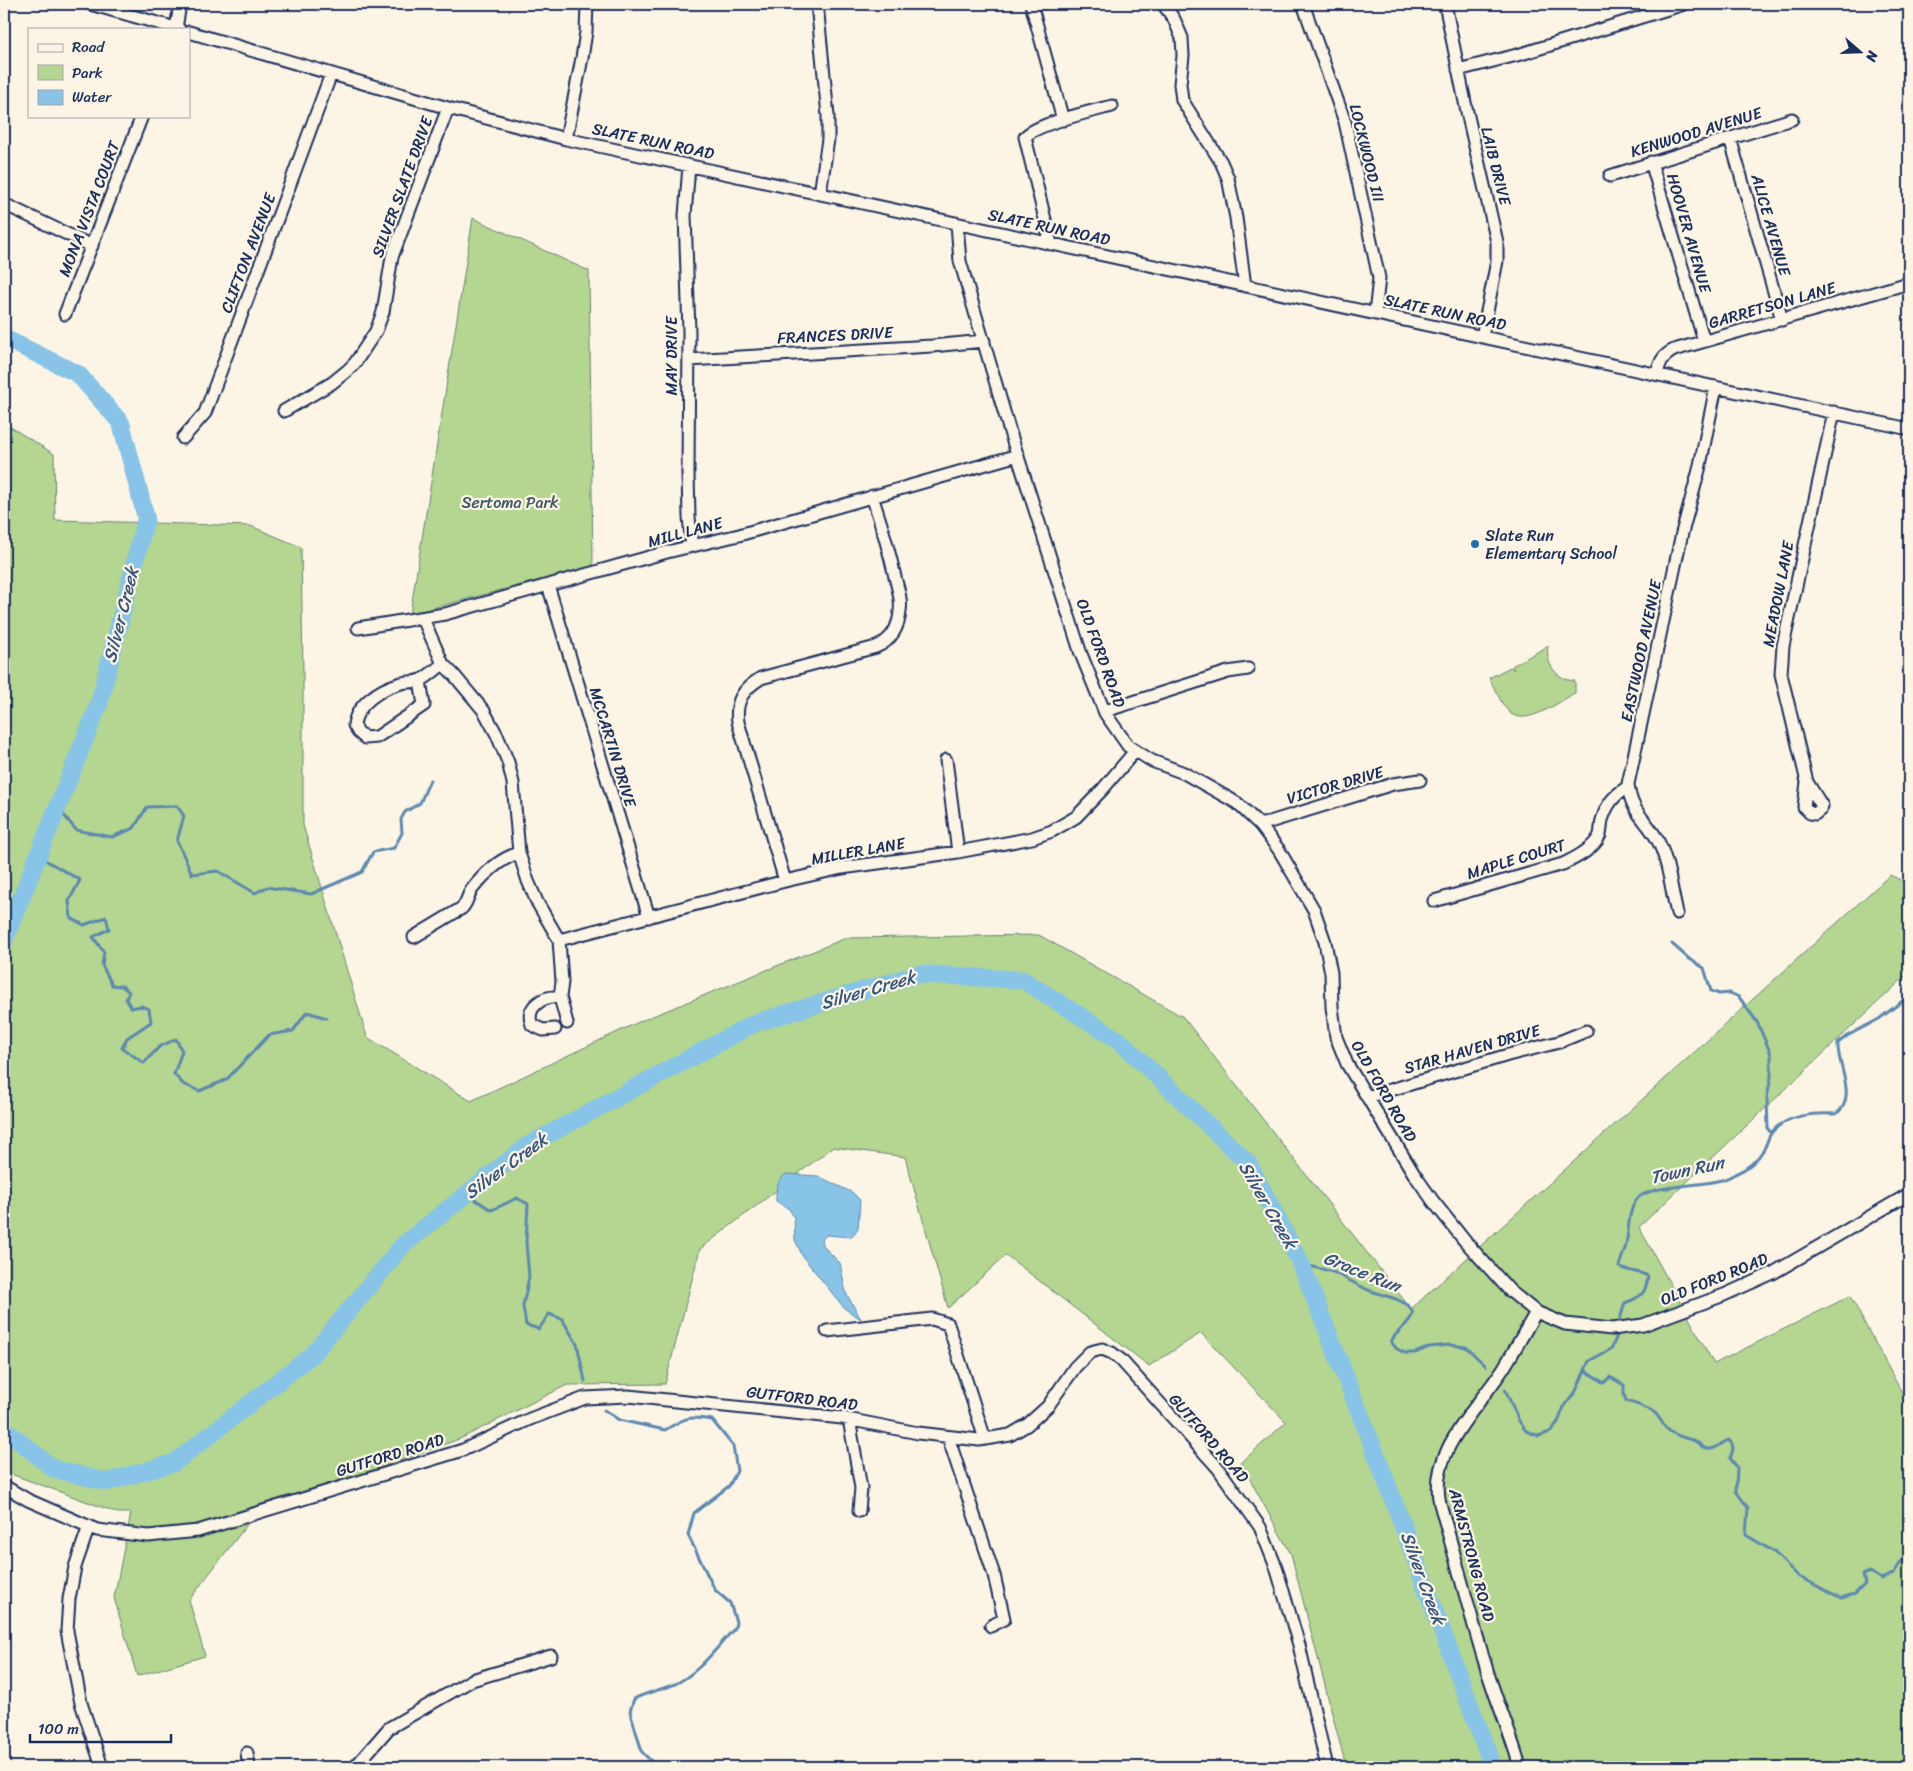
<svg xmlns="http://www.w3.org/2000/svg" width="1913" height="1771" font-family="Sriracha,sans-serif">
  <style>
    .green { fill: #b4d690; stroke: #688277 }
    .water { fill: #88c4e8; stroke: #5c88b1 }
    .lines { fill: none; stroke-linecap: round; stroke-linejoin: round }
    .stream { stroke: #5c88b1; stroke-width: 3 }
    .river { stroke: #88c4e8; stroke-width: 18 }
    .minor-casing { stroke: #1b2f5e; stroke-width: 15 }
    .minor { stroke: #fcf5e5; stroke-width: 11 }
    .poi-dot { fill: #1f6fb2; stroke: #fcf5e5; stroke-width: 2 }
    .labels { text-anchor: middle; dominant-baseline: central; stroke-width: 4.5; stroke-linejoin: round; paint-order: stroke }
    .street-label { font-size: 16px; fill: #1b2f5e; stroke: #fcf5e5 }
    .park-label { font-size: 16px; fill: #41596a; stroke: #fcf5e5 }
    .poi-label { font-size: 16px; fill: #1b2f5e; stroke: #fcf5e5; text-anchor: start }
    .water-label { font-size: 18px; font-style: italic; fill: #365480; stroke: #fcf5e5 }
  </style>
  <rect width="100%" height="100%" fill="#fcf5e5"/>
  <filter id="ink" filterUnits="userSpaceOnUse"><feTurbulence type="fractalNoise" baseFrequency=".02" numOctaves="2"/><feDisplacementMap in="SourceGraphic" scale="10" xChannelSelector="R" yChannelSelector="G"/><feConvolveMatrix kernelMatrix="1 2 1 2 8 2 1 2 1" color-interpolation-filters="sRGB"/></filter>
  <g filter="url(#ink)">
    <path class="green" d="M 473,218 L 589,271 L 593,566 L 410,614 Z
      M 4,423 L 54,454 L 55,520 L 251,526 L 301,547 L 303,674 L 303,825 L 367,1037 L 471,1101 L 643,1020 L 846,938 L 1039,935 L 1183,1017 L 1411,1309 L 1890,875 L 1909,884 L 1909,973 L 1639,1227 L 1714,1364 L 1850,1296 L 1909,1406 L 1909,1767 L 1346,1767 L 1291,1554 L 1241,1463 L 1286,1422 L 1201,1333 L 1149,1366 L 1006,1255 L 948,1308 L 905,1157 L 833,1147 L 700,1249 L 665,1384 L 567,1385 L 462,1438 L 256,1513 L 189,1600 L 205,1656 L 137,1676 L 114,1598 L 131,1513 L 118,1513 L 8,1473 L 4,1469 Z
      M 1548,646 C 1545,664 1557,680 1575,681 L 1575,693 C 1559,702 1526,727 1510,713 C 1501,704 1495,689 1489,678 L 1510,667 L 1514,670 L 1512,666 Z"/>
    <path class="water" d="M 786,1174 L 818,1176 L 853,1193 L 860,1200 L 858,1229 L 851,1237 L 826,1235 L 822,1240 L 824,1247 L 840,1263 L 846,1293 L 861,1319 L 845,1309 L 803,1257 L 795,1240 L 794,1217 L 789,1209 L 776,1201 C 776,1190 776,1181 786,1174 Z"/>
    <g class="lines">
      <path class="stream" d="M 58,808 L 76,830 L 112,837 L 134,828 L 147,807 L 177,806 L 184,816 L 177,841 L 192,874 L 218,871 L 255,893 L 267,887 L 311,894 L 362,872 L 373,852 L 394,848 L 402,833 L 401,819 L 405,812 L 420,803 L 430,780
        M 38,856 L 80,880 L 69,901 L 71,918 L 84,925 L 106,917 L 109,929 L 93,937 L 104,952 L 102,965 L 112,985 L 122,986 L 129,992 L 126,999 L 131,1008 L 141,1006 L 149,1009 L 151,1022 L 127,1038 L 122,1048 L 144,1063 L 159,1047 L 176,1039 L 182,1051 L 174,1074 L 183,1084 L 199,1091 L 226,1080 L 269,1035 L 293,1031 L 307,1012 L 327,1018
        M 1672,944 L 1688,958 L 1704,968 L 1711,991 L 1719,994 L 1730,993 L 1739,997 L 1757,1022 L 1771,1054 L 1771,1076 L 1767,1098 L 1768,1129 L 1771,1133
        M 466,1194 L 492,1210 L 517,1198 L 528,1204 L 526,1242 L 529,1277 L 523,1306 L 526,1325 L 539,1329 L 549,1314 L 562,1319 L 577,1344 L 585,1381
        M 1301,1264 L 1333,1272 L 1368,1290 L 1396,1299 L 1408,1305 L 1413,1313 C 1409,1326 1396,1330 1391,1342 L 1397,1349 L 1405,1353 L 1415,1353 L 1429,1347 L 1450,1345 L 1466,1347 L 1486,1366
        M 1620,1319 L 1625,1303 C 1641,1297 1646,1294 1648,1276 C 1638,1271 1629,1272 1619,1267 C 1621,1259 1624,1252 1626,1245 C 1629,1231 1628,1212 1636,1200 C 1647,1185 1699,1186 1717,1181 C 1723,1180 1730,1177 1735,1174 C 1747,1169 1757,1161 1764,1149 C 1767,1144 1768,1137 1772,1132 C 1788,1114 1814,1113 1836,1114 C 1859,1098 1836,1064 1838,1043 L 1847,1036 L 1879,1019 L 1909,996
        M 1585,1370 L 1604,1383 L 1610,1377 L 1624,1385 L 1624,1394 L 1626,1401 C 1636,1404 1647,1407 1655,1413 C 1660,1418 1662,1424 1667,1429 C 1674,1436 1686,1438 1695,1441 C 1700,1443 1702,1449 1708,1449 C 1717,1450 1721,1442 1729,1440 C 1735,1446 1733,1451 1730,1458 L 1737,1467 L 1736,1491 L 1748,1508 L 1746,1535 L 1774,1552 L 1799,1577 L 1841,1598 L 1855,1594 L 1865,1584 L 1863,1575 L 1870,1572 L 1881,1579 L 1894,1573 L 1901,1561 L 1909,1557
        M 1505,1389 L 1519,1421 L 1526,1431 L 1539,1436 L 1550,1432 L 1558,1422 L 1564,1407 L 1576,1391 L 1589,1361 L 1611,1349 L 1617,1336
        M 604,1410 L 619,1420 L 665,1430 C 686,1417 688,1416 712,1420 L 733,1446 L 737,1471 L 729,1486 L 694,1513 L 688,1535 L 715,1590 L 730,1603 L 736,1622 L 735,1628 C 717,1647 699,1673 675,1684 C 661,1690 647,1692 634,1699 L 630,1711 L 642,1752 L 652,1762 L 677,1764 L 683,1767"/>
      <path class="river" d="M 4,338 L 78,374 L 121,423 L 146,518 L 99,704 L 4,941
        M 4,1429 L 54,1469 L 107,1482 L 174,1463 L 312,1355 L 403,1245 L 527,1146 L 755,1023 L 918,974 L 1023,980 L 1120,1041 L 1248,1163 L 1301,1264 L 1379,1462 L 1493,1767"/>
      <defs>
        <path id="minor" d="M 90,4 L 179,29
          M 817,4 L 828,116 L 828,139 L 820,194
          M 1031,4 L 1063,120
          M 1163,4 L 1174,19 L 1182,38 L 1183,56 L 1180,84 L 1182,100 L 1221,162 L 1228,178 L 1236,218 L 1245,286
          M 1303,4 L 1345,122 L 1379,278 L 1375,314
          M 1445,4 L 1467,112 L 1497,242 L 1497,261 L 1482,337
          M 176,29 L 180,4
          M 189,32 L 448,108 L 566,139 L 1909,429
          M 1458,70 L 1521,54 L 1684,4
          M 1730,138 L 1782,320
          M 566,139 L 582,58 L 586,32 L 587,4
          M 1651,162 L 1704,341
          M 689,166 L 685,215 L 689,331 L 688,473 L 689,517 L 692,546
          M 1610,176 L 1792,119
          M 4,204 L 92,246
          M 957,224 L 960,261 L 1010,432 L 1081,654 L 1105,713 L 1128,746 L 1152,761 L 1184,773 L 1237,803 L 1260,825 L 1279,850 L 1314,910 L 1325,942 L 1331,973 L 1332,1007 L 1336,1037 L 1347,1064 L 1414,1174 L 1433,1201 L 1464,1240 L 1510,1291 L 1536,1312 L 1565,1324 L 1612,1329 L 1643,1325 L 1724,1295 L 1773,1273 L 1909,1194
          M 1051,244 L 1025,137 C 1035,124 1093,111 1112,106
          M 65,314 L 142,116
          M 689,360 L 932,346 L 984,341
          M 1657,374 C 1660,362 1662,356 1674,350 L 1909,283
          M 284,411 L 332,383 L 348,370 L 355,363 L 376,331 L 383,312 L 392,257 L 448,108
          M 183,438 L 205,413 L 331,74
          M 548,585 L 649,917
          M 423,619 L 443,664 L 454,675 L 484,711 L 497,735 L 508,762 L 513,783 L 519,853 L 528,881 L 537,902 L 559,940 L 562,982 L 560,997 L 567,1023
          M 358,628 L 445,614 L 667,552 L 739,535 L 1018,455
          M 420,681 L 424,705 L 377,737 L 365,738 L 358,732 L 354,725 C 356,705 380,689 398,684 C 405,681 414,683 421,680 C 428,677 436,669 443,664
          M 1105,711 L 1228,672 L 1248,669
          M 946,760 L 958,852
          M 1807,782 L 1781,674 L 1783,646 L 1834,412
          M 1807,782 L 1822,806 L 1821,809 L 1815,814 L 1810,813 L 1804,807 Z
          M 1260,825 L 1393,784 L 1420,780
          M 785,881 L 738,722 C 735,701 743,689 761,678 L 876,647 C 891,641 899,627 900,611 C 902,600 898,589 895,577 C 889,550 881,523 872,496
          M 1434,901 L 1563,864 C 1576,858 1594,849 1600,835 C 1601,831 1601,824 1602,820 C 1607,804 1614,795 1628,787
          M 1677,913 C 1671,890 1669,862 1658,841 C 1646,818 1631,814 1628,784 L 1682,533 L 1699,470 L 1716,387
          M 414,937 L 462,908 C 468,902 467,895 473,888 C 484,874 501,858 519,853
          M 559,940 L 785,881 L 842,868 L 958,852 L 1032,838 L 1052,831 L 1076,817 L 1103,789 L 1135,751
          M 555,1029 L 543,1030 L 532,1025 C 524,1007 544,995 560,997
          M 1367,1097 L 1508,1055 L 1559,1042 L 1586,1031
          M 827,1331 L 932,1319 L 948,1324 L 985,1439
          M 849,1419 L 861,1488 L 859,1511
          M 948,1437 L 994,1575 L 1004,1619 L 991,1626
          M 4,1486 L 28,1500 L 97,1530 L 148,1536 L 198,1531 L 463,1450 L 530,1419 L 585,1398 L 628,1396 L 842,1418 L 918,1433 L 979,1440 L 1010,1435 L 1027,1425 L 1048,1406 L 1075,1367 L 1090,1352 L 1102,1349 L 1112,1353 L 1121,1360 L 1218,1468 L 1260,1527 L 1276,1567 L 1299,1645 L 1327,1767
          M 89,1526 L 75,1567 L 69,1599 L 67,1631 L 81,1703 L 102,1767
          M 247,1753 L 249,1767
          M 355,1767 L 389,1728 L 472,1680 L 551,1656
          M 1520,1767 C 1511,1734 1497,1703 1487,1670 C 1470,1615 1456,1559 1440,1504 C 1428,1452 1477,1409 1503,1369 C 1515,1350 1525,1331 1536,1312"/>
      </defs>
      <use href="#minor" class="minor-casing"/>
      <use href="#minor" class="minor"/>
    </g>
  </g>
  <circle class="poi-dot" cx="1475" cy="544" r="5"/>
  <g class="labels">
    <g class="street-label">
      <text transform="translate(1696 132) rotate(-17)">KENWOOD AVENUE</text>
      <text transform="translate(653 141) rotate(12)">SLATE RUN ROAD</text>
      <text transform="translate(1367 153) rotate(76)">LOCKWOOD III</text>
      <text transform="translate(1496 166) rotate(76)">LAIB DRIVE</text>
      <text transform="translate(402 187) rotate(-70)">SILVER SLATE DRIVE</text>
      <text transform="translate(89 209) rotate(-69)">MONA VISTA COURT</text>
      <text transform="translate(1771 225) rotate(74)">ALICE AVENUE</text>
      <text transform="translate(1049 227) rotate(12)">SLATE RUN ROAD</text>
      <text transform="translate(1689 233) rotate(74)">HOOVER AVENUE</text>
      <text transform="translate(248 253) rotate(-69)">CLIFTON AVENUE</text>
      <text transform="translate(1772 305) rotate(-16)">GARRETSON LANE</text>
      <text transform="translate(1445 312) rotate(12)">SLATE RUN ROAD</text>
      <text transform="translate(835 335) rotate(-3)">FRANCES DRIVE</text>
      <text transform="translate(671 356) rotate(-90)">MAY DRIVE</text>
      <text transform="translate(685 532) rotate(-15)">MILL LANE</text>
      <text transform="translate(1778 594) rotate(-79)">MEADOW LANE</text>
      <text transform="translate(1641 651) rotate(-78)">EASTWOOD AVENUE</text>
      <text transform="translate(1101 653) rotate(70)">OLD FORD ROAD</text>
      <text transform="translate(613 747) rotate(73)">MCCARTIN DRIVE</text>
      <text transform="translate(1335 785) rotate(-16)">VICTOR DRIVE</text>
      <text transform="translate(858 851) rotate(-10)">MILLER LANE</text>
      <text transform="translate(1516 859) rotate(-17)">MAPLE COURT</text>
      <text transform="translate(1472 1049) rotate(-16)">STAR HAVEN DRIVE</text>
      <text transform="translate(1384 1091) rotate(60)">OLD FORD ROAD</text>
      <text transform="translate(1714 1279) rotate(-22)">OLD FORD ROAD</text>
      <text transform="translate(802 1398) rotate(7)">GUTFORD ROAD</text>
      <text transform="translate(1209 1438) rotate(49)">GUTFORD ROAD</text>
      <text transform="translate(390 1455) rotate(-17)">GUTFORD ROAD</text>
      <text transform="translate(1472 1555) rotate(75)">ARMSTRONG ROAD</text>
    </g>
    <g class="park-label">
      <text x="510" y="502">Sertoma Park</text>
    </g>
    <g class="poi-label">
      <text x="1485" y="535">Slate Run<tspan x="1485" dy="18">Elementary School</tspan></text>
    </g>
    <g class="water-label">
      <text transform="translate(121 615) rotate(-76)">Silver Creek</text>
      <text transform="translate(868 990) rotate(-16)">Silver Creek</text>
      <text transform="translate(506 1166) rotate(-36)">Silver Creek</text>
      <text transform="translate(1687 1170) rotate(-12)">Town Run</text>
      <text transform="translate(1268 1205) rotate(60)">Silver Creek</text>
      <text transform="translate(1362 1272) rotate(22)">Grace Run</text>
      <text transform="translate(1423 1578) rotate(70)">Silver Creek</text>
    </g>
  </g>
  <rect width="1913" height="1771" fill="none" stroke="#fcf5e5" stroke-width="20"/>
  <rect x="10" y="10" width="1893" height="1751" fill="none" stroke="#1b2f5e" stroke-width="2" filter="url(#ink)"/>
  <rect x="28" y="28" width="162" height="90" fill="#fcf5e5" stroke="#a2a6af"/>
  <rect x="38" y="44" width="25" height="8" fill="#fcf5e5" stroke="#a2a6af"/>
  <text x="72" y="52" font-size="15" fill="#1b2f5e">Road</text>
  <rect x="38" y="65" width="25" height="15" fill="#b4d690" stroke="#a2a6af"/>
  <text x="72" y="78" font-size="15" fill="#1b2f5e">Park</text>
  <rect x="38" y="90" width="25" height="15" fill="#88c4e8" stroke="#a2a6af"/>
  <text x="72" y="102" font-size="15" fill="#1b2f5e">Water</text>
  <g transform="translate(1860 52) rotate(110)" stroke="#fcf5e5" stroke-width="4" paint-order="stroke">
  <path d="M0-4L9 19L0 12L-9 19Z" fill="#1b2f5e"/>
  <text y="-8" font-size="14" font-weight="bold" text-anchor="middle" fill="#1b2f5e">N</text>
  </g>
  <path d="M30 1734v8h141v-8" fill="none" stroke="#1b2f5e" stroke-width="2.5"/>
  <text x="38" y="1734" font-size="15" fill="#1b2f5e" stroke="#fcf5e5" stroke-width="4" paint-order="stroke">100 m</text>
</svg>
